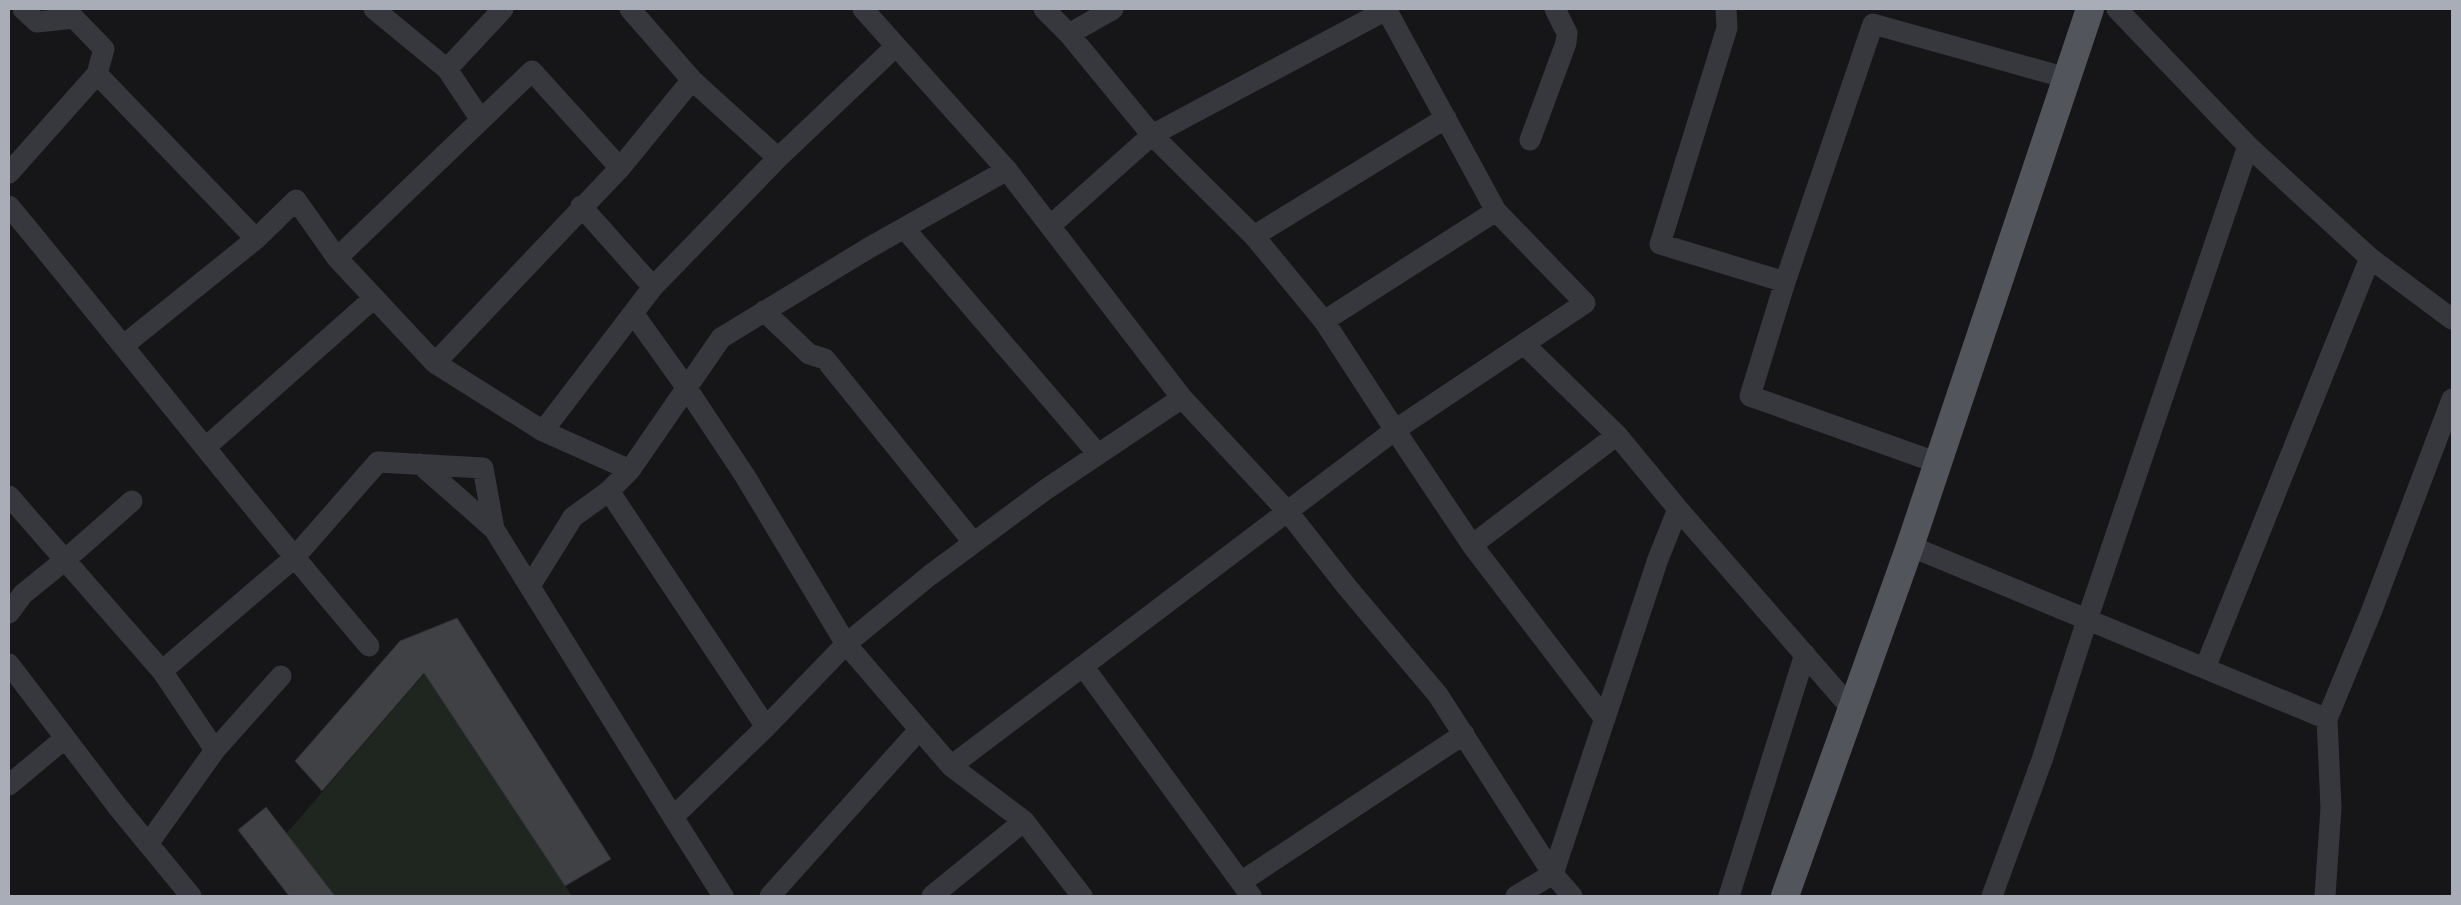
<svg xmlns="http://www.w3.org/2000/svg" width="2461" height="905" font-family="'Fira Sans Condensed',sans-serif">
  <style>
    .green { fill: #1e261f }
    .building { fill: #404145; stroke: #303034 }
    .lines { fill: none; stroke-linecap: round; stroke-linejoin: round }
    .minor { stroke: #37383d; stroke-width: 21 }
    .major { stroke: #53555c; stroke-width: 28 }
  </style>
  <rect width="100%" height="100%" fill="#161618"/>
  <path class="green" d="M 425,673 L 572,896 L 334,896 L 286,834 Z"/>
  <path class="building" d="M 457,618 L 611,859 L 565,886 L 424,673 L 322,791 L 295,761 L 400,641 Z
    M 266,807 L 335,896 L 289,896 L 238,830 Z"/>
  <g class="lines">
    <path class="minor" d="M 23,9 L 37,22 L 74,18 L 104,49 L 97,74
      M 374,9 L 447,69
      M 630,9 L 692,80
      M 863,9 L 1007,170
      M 1044,9 L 1069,34 L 1113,9
      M 1726,9 L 1727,28 L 1660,244 L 1785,282
      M 2117,9 L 2248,146 L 2370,258 L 2452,319
      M 1069,34 L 1152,135 L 1254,236 L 1324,321 L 1496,211
      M 481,120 L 447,69 L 503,9
      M 1530,140 L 1566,43 L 1567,33 L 1555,9
      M 778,158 L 896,46
      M 9,173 L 97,74 L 256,239 L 296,200 L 337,258
      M 9,206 C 130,352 246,502 369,646
      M 581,206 L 653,287
      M 1050,226 L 1152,135 L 1388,9
      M 904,228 L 1098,454
      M 1254,236 L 1446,118
      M 764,311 L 809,354 L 825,359 L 973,542
      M 633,313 L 686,387 L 745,476 L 846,644 L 766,727 L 673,817 L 723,896
      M 1324,321 L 1395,430 L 1585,303 L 1496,211 L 1386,9
      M 1524,344 L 1617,435
      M 124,345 L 256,239
      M 435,363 L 337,258 L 532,71 L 620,168
      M 543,431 L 435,363 L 620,168 L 692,80 L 778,158 L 653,287 L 543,431 L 630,470 L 721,338 L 867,249 L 1007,170 L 1182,398
      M 206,447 L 374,298
      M 1938,463 L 1750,396 L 1785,282 L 1873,24 L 2067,78
      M 420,464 L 494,529
      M 630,470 L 609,491 L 766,727
      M 9,496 L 162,671
      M 1678,509 L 1852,709
      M 1472,545 L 1605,719
      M 1910,546 L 2327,719
      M 530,586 L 573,517 L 609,491
      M 9,613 L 23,594 L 65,560 L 132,501
      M 9,664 L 117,806 L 191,896
      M 1083,666 L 1251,896
      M 2205,668 L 2370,258
      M 215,750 L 162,671 L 294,558 L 378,462 L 483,468 L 494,529 L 673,817
      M 951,766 L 1395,430 L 1472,545 L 1617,435 L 1678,509 L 1658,559 L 1553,874 L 1516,896
      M 9,785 L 64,739
      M 1024,821 L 1082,896
      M 148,844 L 215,750 L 281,676
      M 1241,882 L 1464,734
      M 770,896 L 919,730
      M 932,896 L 1024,821 L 951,766 L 846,644 L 929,576 L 1045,490 L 1182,398 L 1288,512 L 1347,587 L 1438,695 L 1553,874 L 1572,896
      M 1729,896 L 1805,654
      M 1992,896 L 2042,760 L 2087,620 L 2248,146
      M 2325,896 L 2331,808 L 2327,719 L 2372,610 L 2452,399"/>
    <path class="major" d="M 1785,896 L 1910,546 L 2090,9"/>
  </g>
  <rect width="2461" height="905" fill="none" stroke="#a8adb8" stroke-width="20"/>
</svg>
